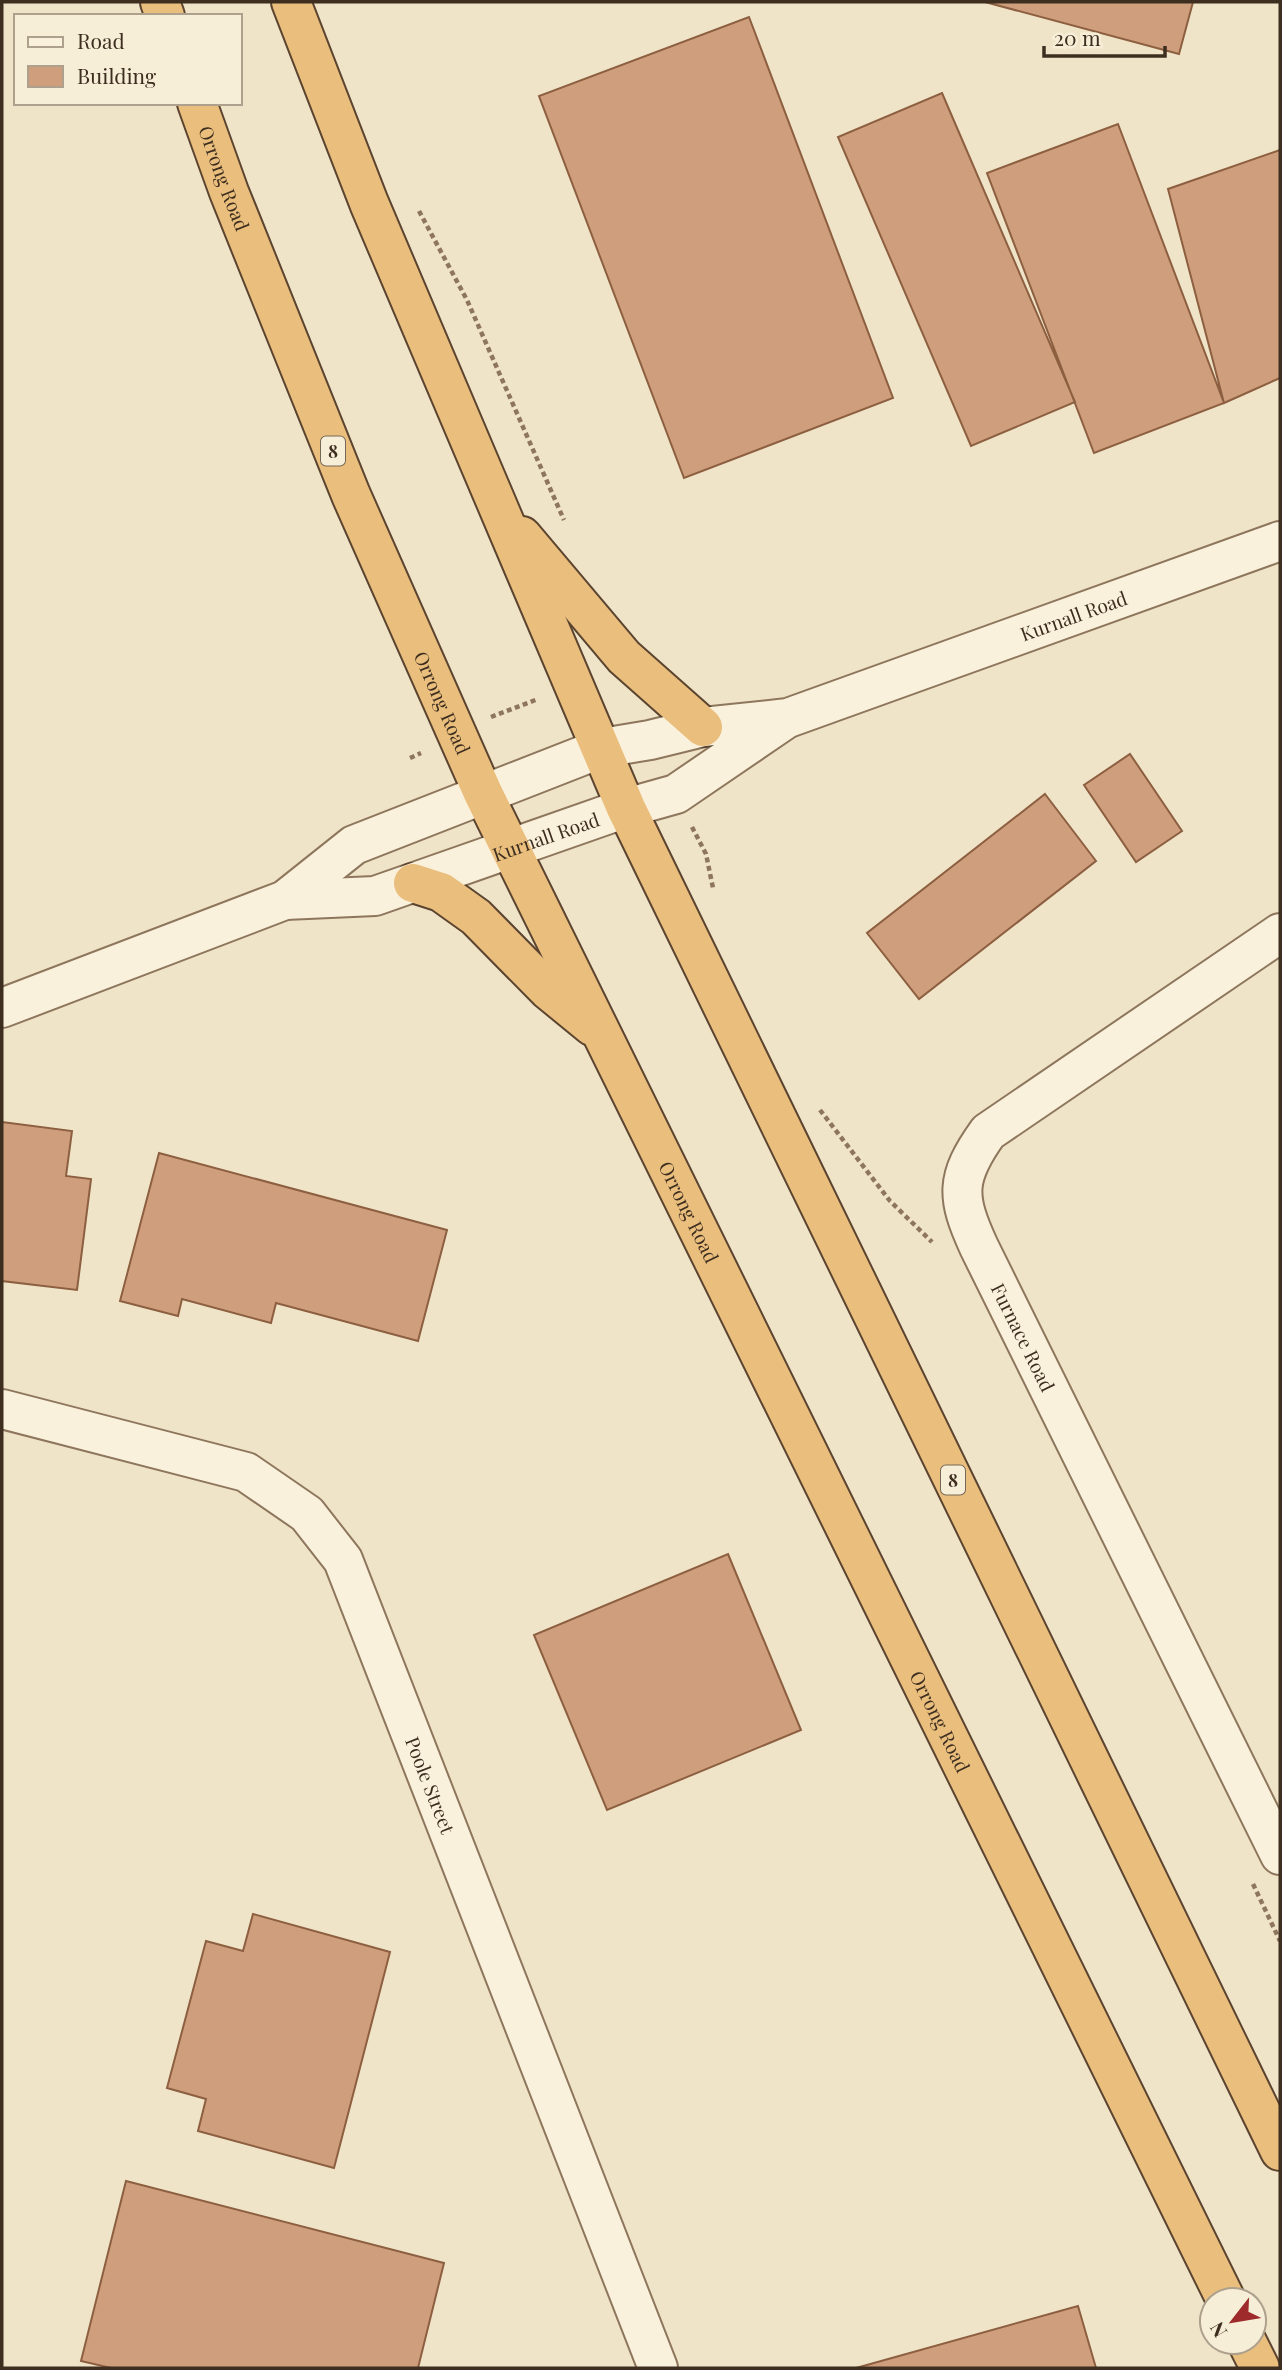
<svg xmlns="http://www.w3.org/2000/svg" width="1282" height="2370" font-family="'Playfair Display',serif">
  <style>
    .building { fill: #cf9f7d; stroke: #8d5f41; stroke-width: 2 }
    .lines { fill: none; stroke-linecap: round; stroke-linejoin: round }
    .minor-casing { stroke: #8d765c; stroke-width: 42 }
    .tertiary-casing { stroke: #8d765c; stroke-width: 42 }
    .trunk-casing { stroke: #5b4430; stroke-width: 42 }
    .path { stroke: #8d765c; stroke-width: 4.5; stroke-dasharray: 5 3.5; stroke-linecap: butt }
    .minor { stroke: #faf1dc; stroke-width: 38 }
    .tertiary { stroke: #faf1dc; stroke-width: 38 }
    .trunk { stroke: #eabe7c; stroke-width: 38 }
    .labels { text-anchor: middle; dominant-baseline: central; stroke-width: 7; stroke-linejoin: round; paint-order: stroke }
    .shield { fill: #f7eed8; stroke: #756857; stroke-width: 2 }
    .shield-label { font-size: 18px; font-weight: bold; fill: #3d2e20 }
    .street-label { font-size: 19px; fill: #3d2e20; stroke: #f7eed8 }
  </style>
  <rect width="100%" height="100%" fill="#f0e4c8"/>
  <path class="building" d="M 985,2 L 1193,2 L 1179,54 Z
    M 749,17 L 893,398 L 684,478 L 539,96 Z
    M 942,93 L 1075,402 L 971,446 L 838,137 Z
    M 1118,124 L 1224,403 L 1094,453 L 987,173 Z
    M 1280,150 L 1280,378 L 1224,403 L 1168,189 Z
    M 1130,754 L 1182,831 L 1136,862 L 1084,785 Z
    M 1045,794 L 1096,861 L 919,999 L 867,933 Z
    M 2,1122 L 72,1131 L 66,1176 L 91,1179 L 77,1290 L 2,1281 Z
    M 159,1153 L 447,1230 L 418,1341 L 276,1303 L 271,1323 L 182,1299 L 178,1316 L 120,1301 Z
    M 728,1554 L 801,1730 L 607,1810 L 534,1635 Z
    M 253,1914 L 390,1952 L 334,2168 L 198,2131 L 206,2099 L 167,2088 L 206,1941 L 243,1951 Z
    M 126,2181 L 444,2263 L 418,2368 L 111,2368 L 81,2361 Z
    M 1078,2306 L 1096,2368 L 856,2368 Z"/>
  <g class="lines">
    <defs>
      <g id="minor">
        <path id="s1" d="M 602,748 L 650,740 L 703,727 L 788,718 L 1280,541"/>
        <path d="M 626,808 L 676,794 L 783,721"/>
        <path id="s2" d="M 1280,933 L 988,1132 C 955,1178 956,1197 979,1247 L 1280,1855"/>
        <path id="s3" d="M 2,1409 L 246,1472 L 307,1514 L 343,1560 L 658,2368"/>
      </g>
      <g id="tertiary">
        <path id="s4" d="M 285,900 L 375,896 L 626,808"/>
        <path d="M 2,1008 L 285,900 L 354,845 L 602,748"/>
      </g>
      <g id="trunk">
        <path d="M 160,2 L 165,16"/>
        <path d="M 291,2 L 369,203 L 626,808 L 1280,2151"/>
        <path id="s5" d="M 197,103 L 229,192 L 351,495 L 483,793 L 1226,2300"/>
        <path d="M 522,536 L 624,657 L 703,727"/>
        <path d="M 413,883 L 441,892 L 476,917 L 548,990 L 592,1026"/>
        <path d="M 1247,2342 L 1260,2368"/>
      </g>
    </defs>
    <use href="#minor" class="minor-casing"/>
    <use href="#tertiary" class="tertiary-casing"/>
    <use href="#trunk" class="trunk-casing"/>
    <path class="path" d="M 419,211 L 467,300 L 564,520
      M 491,717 L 538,699
      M 410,758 L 421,753
      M 692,827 L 706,854 L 713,888
      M 820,1110 L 890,1201 L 932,1242
      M 1253,1884 L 1280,1941"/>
    <use href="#minor" class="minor"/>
    <use href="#tertiary" class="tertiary"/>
    <use href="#trunk" class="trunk"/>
  </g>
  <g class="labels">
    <g class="shield">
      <rect x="321" y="436.5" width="24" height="29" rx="5"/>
      <rect x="941" y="1465.5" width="24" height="29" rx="5"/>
    </g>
    <g class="shield-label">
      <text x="333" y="451">8</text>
      <text x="953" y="1480">8</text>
    </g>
    <g class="street-label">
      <text stroke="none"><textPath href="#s5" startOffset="80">Orrong Road</textPath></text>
      <text stroke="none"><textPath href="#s1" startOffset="492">Kurnall Road</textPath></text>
      <text stroke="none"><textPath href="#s5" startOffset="648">Orrong Road</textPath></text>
      <text stroke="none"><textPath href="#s4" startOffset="271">Kurnall Road</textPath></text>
      <text stroke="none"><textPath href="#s5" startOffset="1214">Orrong Road</textPath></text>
      <text stroke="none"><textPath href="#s2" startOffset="578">Furnace Road</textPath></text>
      <text stroke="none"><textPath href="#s5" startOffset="1782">Orrong Road</textPath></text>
      <text stroke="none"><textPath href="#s3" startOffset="626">Poole Street</textPath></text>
    </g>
  </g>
  <rect width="1282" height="2370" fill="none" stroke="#3d2e20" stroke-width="7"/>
  <rect x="14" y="14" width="228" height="91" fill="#f7eed8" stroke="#ada18e" stroke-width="2"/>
  <rect x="28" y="37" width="35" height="10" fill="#faf1dc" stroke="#ada18e" stroke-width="2"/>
  <text x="77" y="49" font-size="21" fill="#3d2e20">Road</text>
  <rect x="28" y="66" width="35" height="21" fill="#cf9f7d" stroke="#ada18e" stroke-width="2"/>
  <text x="77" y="84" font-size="21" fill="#3d2e20">Building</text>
  <g transform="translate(1233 2321) rotate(239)"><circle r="33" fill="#f7eed8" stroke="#ada18e" stroke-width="2"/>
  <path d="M0-5L12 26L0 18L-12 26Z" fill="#9e2a2b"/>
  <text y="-10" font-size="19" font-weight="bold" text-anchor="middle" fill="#3d2e20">N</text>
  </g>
  <path d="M1044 46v10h121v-10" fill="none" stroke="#3d2e20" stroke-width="3.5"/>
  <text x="1054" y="46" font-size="21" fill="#3d2e20" stroke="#f7eed8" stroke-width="5" paint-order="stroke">20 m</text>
</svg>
